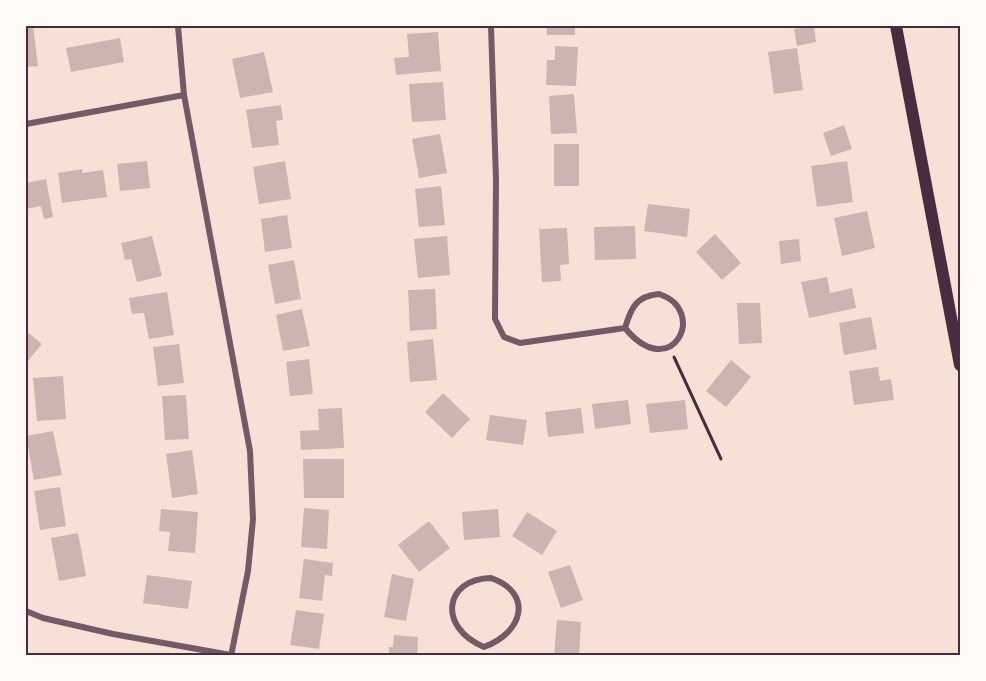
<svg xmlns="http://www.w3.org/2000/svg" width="986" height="681" font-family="Figtree,sans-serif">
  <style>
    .building { fill: #ccb4b1 }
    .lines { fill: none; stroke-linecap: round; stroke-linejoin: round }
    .path { stroke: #4a2c40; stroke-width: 3 }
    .minor { stroke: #755966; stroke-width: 6 }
    .secondary { stroke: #4a2c40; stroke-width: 12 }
    .neatline { fill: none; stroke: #4a2c40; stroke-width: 2 }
  </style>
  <rect width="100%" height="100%" fill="#f7e1d7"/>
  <path class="building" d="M 26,26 L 33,26 L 38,66 L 26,67 Z
    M 547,26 L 575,26 L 575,35 L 547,35 Z
    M 814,26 L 816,42 L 797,46 L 794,29 Z
    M 438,32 L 441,71 L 396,75 L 394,58 L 409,57 L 407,34 Z
    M 120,38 L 124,62 L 71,72 L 66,48 Z
    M 555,46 L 578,47 L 576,86 L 546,85 L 547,60 L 555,60 Z
    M 797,48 L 803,90 L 774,94 L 768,52 Z
    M 264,52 L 273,92 L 240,98 L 232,59 Z
    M 443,82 L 446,120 L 412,122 L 409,84 Z
    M 574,94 L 577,133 L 551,134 L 549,96 Z
    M 281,105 L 283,120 L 276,121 L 279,145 L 252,148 L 246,110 Z
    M 844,125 L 852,149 L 831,156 L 823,133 Z
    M 440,134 L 447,173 L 419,178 L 412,139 Z
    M 554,144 L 579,144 L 579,186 L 554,186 Z
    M 147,161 L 150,188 L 120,191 L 117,164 Z
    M 285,161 L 291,199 L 259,204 L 253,167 Z
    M 847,161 L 853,202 L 817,207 L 811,166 Z
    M 82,169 L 82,173 L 103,170 L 107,197 L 62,203 L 58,173 Z
    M 46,179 L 53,217 L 44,219 L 41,206 L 26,209 L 26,183 Z
    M 441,186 L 445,225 L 419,227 L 415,189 Z
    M 648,204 L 690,209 L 687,237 L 644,231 Z
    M 867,211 L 875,248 L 842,256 L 834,218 Z
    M 287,215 L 292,248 L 265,252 L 261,219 Z
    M 635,226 L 636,259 L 595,260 L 594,227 Z
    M 567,228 L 569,264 L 560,265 L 561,281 L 542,282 L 539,229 Z
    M 715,234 L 741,263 L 722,280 L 696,252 Z
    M 152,236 L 162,276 L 137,282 L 131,259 L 125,260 L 121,243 Z
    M 447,236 L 450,275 L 418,278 L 414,239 Z
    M 799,239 L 801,261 L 781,264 L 779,241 Z
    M 294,260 L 301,299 L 275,304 L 268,265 Z
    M 827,277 L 830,293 L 852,288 L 856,308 L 809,318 L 801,282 Z
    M 435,289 L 437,329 L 410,331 L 408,290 Z
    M 167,292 L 174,335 L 149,339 L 144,313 L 132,314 L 129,298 Z
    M 737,303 L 760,303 L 762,343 L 739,344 Z
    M 302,309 L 310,346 L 283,351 L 276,315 Z
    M 871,317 L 877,349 L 844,355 L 839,323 Z
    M 26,331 L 42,344 L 27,362 L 26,360 Z
    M 433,339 L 437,380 L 410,382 L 407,342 Z
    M 179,344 L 184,383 L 158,386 L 153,347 Z
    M 309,359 L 313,394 L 290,396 L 286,362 Z
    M 731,360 L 751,377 L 726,407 L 706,391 Z
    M 878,367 L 880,381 L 891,379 L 894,400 L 854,405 L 849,371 Z
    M 63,376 L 66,419 L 37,421 L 33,378 Z
    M 443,393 L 470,419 L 452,438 L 425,412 Z
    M 186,395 L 189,439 L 165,440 L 162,396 Z
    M 628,400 L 631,424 L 595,429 L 592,404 Z
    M 685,400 L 688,429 L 650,433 L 646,404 Z
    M 342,408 L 344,448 L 301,450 L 300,431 L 319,430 L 318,409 Z
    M 581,408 L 584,433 L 548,437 L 545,412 Z
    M 490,415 L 527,420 L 523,445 L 486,440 Z
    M 53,431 L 62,475 L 34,480 L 26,436 Z
    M 192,450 L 198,494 L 172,498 L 166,454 Z
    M 303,459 L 344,459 L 344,498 L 304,498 Z
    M 60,487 L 66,526 L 40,530 L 34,491 Z
    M 304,508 L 329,510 L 327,549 L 301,547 Z
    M 161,509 L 198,512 L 195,553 L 168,551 L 170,532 L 159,531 Z
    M 498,509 L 500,537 L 464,540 L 462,512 Z
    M 527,512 L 557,531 L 542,555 L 512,536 Z
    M 429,521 L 450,548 L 419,572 L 398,545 Z
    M 78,533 L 86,576 L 59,581 L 51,538 Z
    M 304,559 L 333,563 L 332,576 L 325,575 L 322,601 L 299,598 Z
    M 570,565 L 583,600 L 561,608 L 548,572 Z
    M 392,574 L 414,579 L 406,621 L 384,617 Z
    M 147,575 L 192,581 L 188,609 L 143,603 Z
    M 296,610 L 324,614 L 319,649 L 290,645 Z
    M 557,620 L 581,622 L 579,656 L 554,656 Z
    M 394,635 L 418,637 L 417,656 L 389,656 L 389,647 L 393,647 Z"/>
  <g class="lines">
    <path class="path" d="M 674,357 L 721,459"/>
    <path class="minor" d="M 178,26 L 184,95 L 250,451 L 253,519 L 248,571 L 231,656
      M 491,26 L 496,179 L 495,319 L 504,337 L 520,343 L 625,328
      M 26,124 L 184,95
      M 659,294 C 709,310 672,385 625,328 C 631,308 636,296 659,294 Z
      M 491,578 C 534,593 523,633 484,647 C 438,628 443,579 491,578 Z
      M 26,611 L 43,618 L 113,634 L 231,655"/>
    <path class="secondary" d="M 896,26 L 960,365"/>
  </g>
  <rect width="986" height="681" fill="none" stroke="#fffaf5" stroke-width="54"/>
  <rect x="27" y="27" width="932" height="627" class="neatline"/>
</svg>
